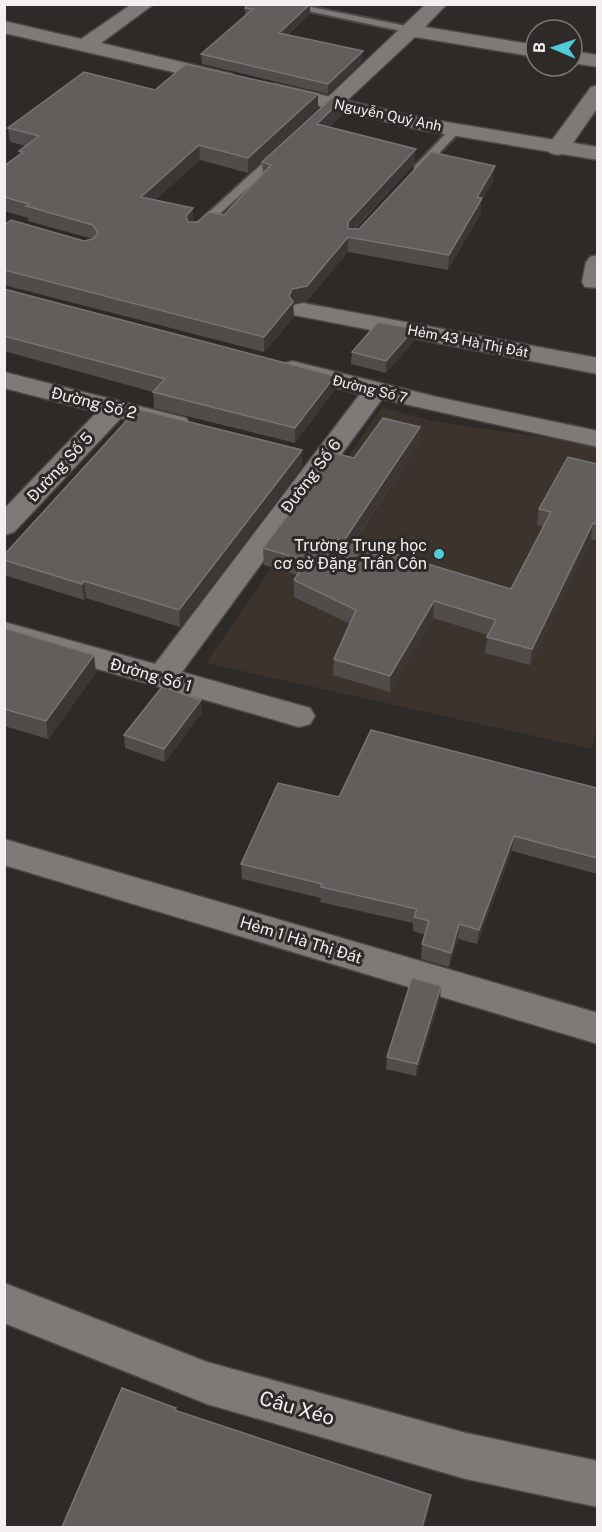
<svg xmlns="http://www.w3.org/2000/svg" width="602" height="1532" font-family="'Public Sans',sans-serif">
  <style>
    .built { fill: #3c332d }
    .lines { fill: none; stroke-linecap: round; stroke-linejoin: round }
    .service-casing { stroke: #4b4845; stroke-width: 4 }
    .minor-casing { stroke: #4b4845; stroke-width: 3 }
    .tertiary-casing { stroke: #4b4845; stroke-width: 3 }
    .service { fill: #7f7a77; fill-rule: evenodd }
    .minor { fill: #7f7a77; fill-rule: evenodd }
    .tertiary { fill: #7f7a77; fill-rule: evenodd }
    .wall { fill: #514c4a }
    .shaded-wall { fill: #3c3735 }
    .building { fill: #625e5c; stroke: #797473; stroke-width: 1.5 }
    .poi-dot { fill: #52cbd8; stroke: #2e2a28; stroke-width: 2 }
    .labels { text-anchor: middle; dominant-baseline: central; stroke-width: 6; stroke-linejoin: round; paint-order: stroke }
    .far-street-label { font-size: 14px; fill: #f2efee; stroke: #2e2a28 }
    .street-label { font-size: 16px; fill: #f2efee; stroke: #2e2a28 }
    .poi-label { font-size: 16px; fill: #f2efee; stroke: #2e2a28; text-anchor: end }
    .near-street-label { font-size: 20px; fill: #f2efee; stroke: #2e2a28 }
  </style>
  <rect width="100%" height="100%" fill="#2e2a28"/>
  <path class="built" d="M 382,407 L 432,421 L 597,445 L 598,721 L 592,749 L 206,663 Z"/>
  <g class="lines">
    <defs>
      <path id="service" d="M 275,4 L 296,4 L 411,27 L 416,30 L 411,33 Z
        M 455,127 L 459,128 L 459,132 L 423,170 L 415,170 L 415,166 L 451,128 Z
        M 279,151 L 283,152 L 283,156 L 202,230 L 194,230 L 194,226 L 275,152 Z"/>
      <path id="minor" d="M 426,4 L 447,4 L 425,27 L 536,45 L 536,57 L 415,37 L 340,107 L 333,109 L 326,107 L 323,103 L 326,99 Z
        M 572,51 L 598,55 L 598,67 L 572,63 Z
        M 598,85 L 598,107 L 566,153 L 558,155 L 550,153 L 547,148 L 550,143 L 591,87 Z
        M 598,255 L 598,288 L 585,287 L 582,282 L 586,262 L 590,257 Z
        M 303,303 L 598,358 L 598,374 L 294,315 L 291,310 L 294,305 Z
        M 292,361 L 437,397 L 598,431 L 598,447 L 382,399 L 182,672 L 310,708 L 315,716 L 310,724 L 299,727 L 4,642 L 4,622 L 155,664 L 360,394 L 283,374 L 279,369 L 283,364 Z
        M 4,372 L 186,418 L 190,424 L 186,430 L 177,432 L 121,418 L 14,532 L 4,535 L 4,509 L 97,412 L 4,388 Z
        M 4,839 L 598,1013 L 598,1044 L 4,865 Z"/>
      <path id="tertiary" d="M 132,4 L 154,4 L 101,43 L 232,74 L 235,78 L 232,82 L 225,84 L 4,33 L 4,21 L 81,39 Z
        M 275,84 L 422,118 L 598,147 L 598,160 L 422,130 L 268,94 L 265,90 L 268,86 Z
        M 4,1283 L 207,1362 L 466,1433 L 598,1461 L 598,1507 L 466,1479 L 207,1404 L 4,1323 Z"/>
    </defs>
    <use href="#service" class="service-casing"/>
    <use href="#minor" class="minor-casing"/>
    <use href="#tertiary" class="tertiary-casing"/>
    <use href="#service" class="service"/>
    <use href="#minor" class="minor"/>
    <use href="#tertiary" class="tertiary"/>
  </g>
  <path class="wall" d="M 249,4 L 321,4 L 319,6 L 310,5 L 310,14 L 288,35 L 362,61 L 328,94 L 202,64 L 201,54 L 245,16 L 245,8 Z
    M 155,90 L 318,108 L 248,173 L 200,160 L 155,200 L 194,222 L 224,215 L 263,174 L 262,162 L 342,99 L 342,114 L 329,127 L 415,163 L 355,229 L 359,229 L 493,181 L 481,202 L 481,213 L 448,270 L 348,252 L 307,301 L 293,304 L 294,317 L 264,352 L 4,285 L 4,225 L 84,241 L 93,239 L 28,221 L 28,218 L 4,211 L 4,166 L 20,154 L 19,151 L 26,146 L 10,142 L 8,128 Z
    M 4,289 L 334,391 L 295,443 L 154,408 L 153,392 L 4,351 Z
    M 414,341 L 386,373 L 351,364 L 352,352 Z
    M 420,427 L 419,443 L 354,542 L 511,589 L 543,527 L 537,525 L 539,509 L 597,464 L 597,541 L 591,539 L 530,665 L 485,653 L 488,635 L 433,618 L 390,692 L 333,675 L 334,659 L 350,624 L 294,597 L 294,580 L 297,575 L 264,565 L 263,548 L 354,458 Z
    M 302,466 L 180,627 L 86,598 L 84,600 L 4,575 L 4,555 Z
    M 4,628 L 96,673 L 48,739 L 4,726 Z
    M 202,712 L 165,762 L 125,748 L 124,735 Z
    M 597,788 L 597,874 L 512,851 L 477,944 L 458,939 L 449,967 L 421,959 L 422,944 L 425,935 L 413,931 L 413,923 L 320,902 L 321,898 L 242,879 L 241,864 L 339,797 Z
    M 440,999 L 416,1076 L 386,1069 L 387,1057 Z"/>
  <path class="shaded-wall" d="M 310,4 L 310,14 L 279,43 L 279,33 Z
    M 363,51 L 362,61 L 328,94 L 328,84 Z
    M 318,94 L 318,108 L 248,173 L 248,158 Z
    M 342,99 L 342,114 L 317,138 L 317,124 Z
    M 199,145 L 200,160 L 142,212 L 141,197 Z
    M 416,149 L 415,163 L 347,236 L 348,222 Z
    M 495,166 L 493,181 L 481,202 L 481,213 L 448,270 L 449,255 L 477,197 Z
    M 193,208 L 194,223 L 187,231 L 186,216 Z
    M 348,237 L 348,252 L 307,301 L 293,304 L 294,317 L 264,352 L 264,337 L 289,296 L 292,289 Z
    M 414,329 L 414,341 L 386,373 L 386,361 Z
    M 335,376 L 334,391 L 295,443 L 295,428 Z
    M 420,427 L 419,443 L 344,556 L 345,539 Z
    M 302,450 L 302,466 L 180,627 L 179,610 Z
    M 593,523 L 591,539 L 530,665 L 532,649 Z
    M 84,581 L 86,598 L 84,600 L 82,584 Z
    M 434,601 L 433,618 L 390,692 L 390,676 Z
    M 94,655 L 96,673 L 48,739 L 46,721 Z
    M 201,700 L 202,712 L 165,762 L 164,749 Z
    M 514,836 L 512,851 L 477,944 L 479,930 Z
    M 459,924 L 458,939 L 449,967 L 451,953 Z
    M 441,986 L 440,999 L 416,1076 L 417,1064 Z
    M 431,1495 L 429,1510 L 424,1527 L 422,1527 Z"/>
  <path class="building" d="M 249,4 L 310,4 L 279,33 L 363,51 L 328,84 L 201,54 L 253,9 L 245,8 Z
    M 186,64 L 318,94 L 248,158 L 199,145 L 141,197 L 193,208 L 186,216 L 188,222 L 198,222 L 209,212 L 224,215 L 271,165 L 262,162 L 333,97 L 342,99 L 317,124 L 416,149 L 348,222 L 348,229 L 359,229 L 431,152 L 495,166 L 477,197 L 482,198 L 449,255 L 348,237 L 307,286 L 292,289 L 289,296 L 293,302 L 264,337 L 4,270 L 4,225 L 11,220 L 84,241 L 93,239 L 98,233 L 93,225 L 26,206 L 29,204 L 4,197 L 4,166 L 23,152 L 19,151 L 39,136 L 8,128 L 84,72 L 155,90 Z
    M 4,289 L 335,376 L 295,428 L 153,392 L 165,379 L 4,336 Z
    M 378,322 L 414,329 L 386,361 L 352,352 Z
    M 137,409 L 302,450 L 179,610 L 84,581 L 82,584 L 4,560 L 4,555 Z
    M 383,418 L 420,427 L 345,539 L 511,589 L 551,512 L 539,509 L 568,457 L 597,464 L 597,524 L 593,523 L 532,649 L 487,637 L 496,620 L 434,601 L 390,676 L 334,659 L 356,610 L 294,580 L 307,561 L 263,548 L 334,453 L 354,458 Z
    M 4,628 L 94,655 L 46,721 L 4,709 Z
    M 162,687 L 201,700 L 164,749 L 124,735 Z
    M 371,730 L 597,788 L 597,858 L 514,836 L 479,930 L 459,924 L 451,953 L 422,944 L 429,921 L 414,917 L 417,909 L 321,887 L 322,884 L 241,864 L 278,783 L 339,797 Z
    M 412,978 L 441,986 L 417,1064 L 387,1057 Z
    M 122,1388 L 176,1408 L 174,1410 L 431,1495 L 422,1527 L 62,1527 Z"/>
  <circle class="poi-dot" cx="439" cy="554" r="6"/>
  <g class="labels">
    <g class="far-street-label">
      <text transform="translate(388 115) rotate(12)">Nguyễn Quý Anh</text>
      <text transform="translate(468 341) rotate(11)">Hẻm 43 Hà Thị Đát</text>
      <text transform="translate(370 389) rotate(14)">Đường Số 7</text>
    </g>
    <g class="street-label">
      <text transform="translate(94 403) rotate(14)">Đường Số 2</text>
      <text transform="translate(60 467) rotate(-47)">Đường Số 5</text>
      <text transform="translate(311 476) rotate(-53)">Đường Số 6</text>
      <text transform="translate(151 675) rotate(16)">Đường Số 1</text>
      <text transform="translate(301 940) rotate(17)">Hẻm 1 Hà Thị Đát</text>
    </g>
    <g class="poi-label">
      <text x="427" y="545">Trường Trung học<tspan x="427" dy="18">cơ sở Đặng Trần Côn</tspan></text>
    </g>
    <g class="near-street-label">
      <text transform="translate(297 1408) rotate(16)">Cầu Xéo</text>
    </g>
  </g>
  <rect width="602" height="1532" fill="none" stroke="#f2efee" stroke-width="12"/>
  <g transform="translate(554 48) rotate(272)"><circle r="28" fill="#2e2a28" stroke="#7c7977" stroke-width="1.5"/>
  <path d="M0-4.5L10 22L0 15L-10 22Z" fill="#52cbd8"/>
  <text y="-9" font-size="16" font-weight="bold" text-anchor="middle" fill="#f2efee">B</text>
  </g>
</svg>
